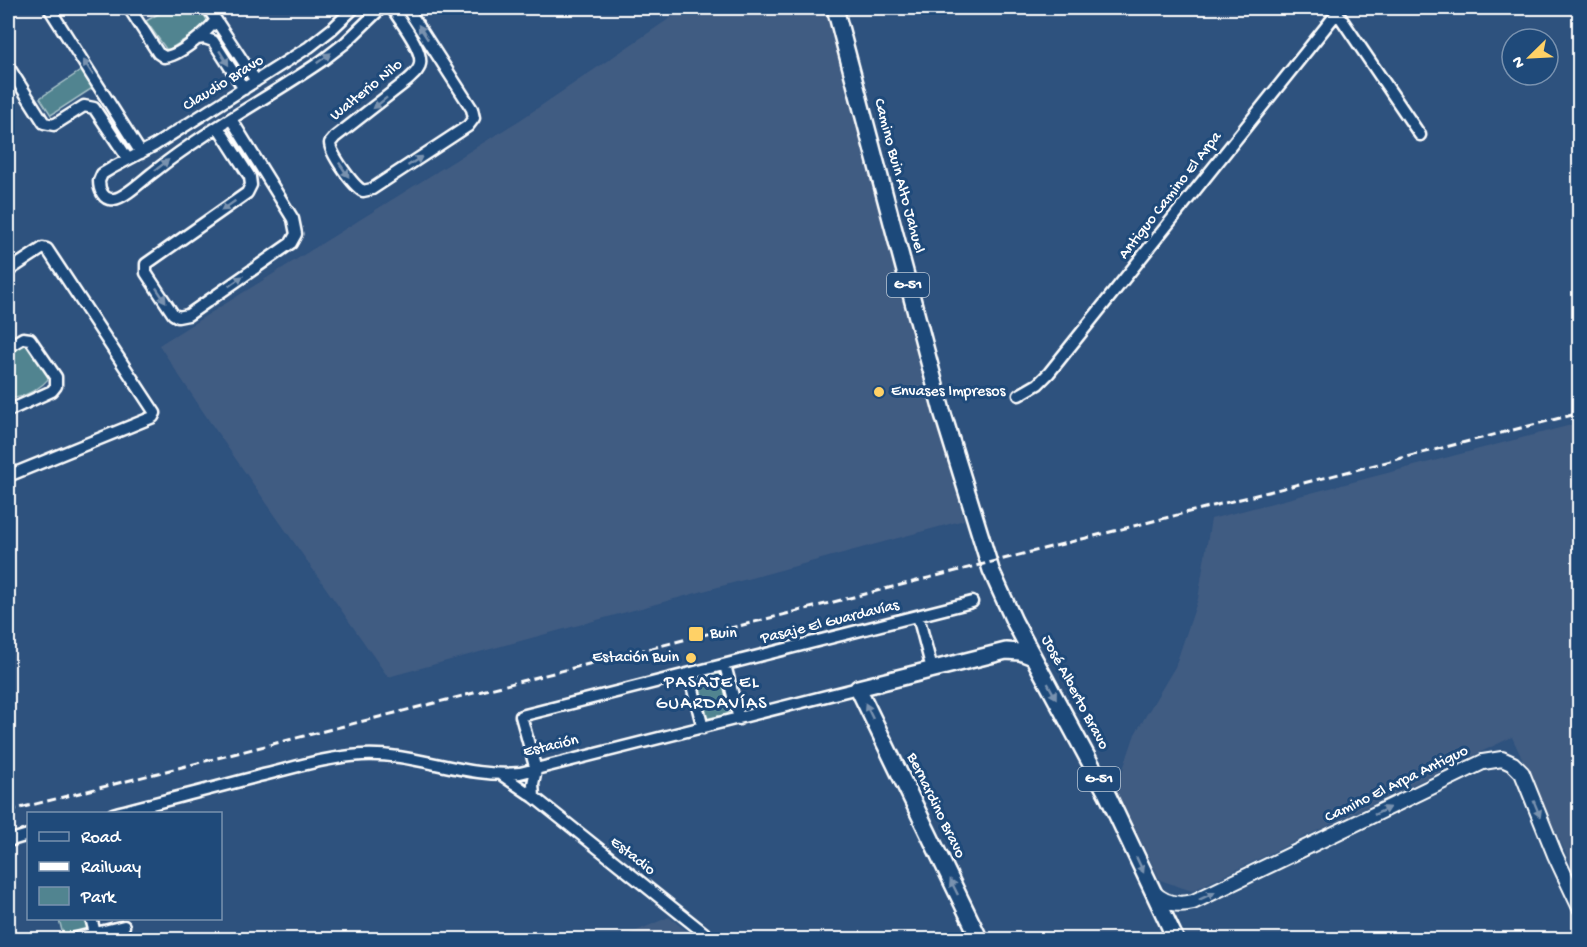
<svg xmlns="http://www.w3.org/2000/svg" width="1587" height="947" font-family="'Gochi Hand',sans-serif">
  <style>
    .built { fill: #415c82 }
    .green { fill: #518490; stroke: #a8c2c8; stroke-width: 1.5 }
    .lines { fill: none; stroke-linecap: round; stroke-linejoin: round }
    .minor-casing { stroke: #fff; stroke-width: 15 }
    .secondary-casing { stroke: #fff; stroke-width: 18 }
    .primary-casing { stroke: #fff; stroke-width: 20 }
    .minor { stroke: #1f4a7a; stroke-width: 10 }
    .secondary { stroke: #1f4a7a; stroke-width: 14 }
    .primary { stroke: #1f4a7a; stroke-width: 15 }
    .rail { stroke: #fff; stroke-width: 3; stroke-dasharray: 9 4.5; stroke-linecap: butt }
    .oneway { fill: #7992af }
    .poi-dot { fill: #ffd166; stroke: #1f4a7a; stroke-width: 2 }
    .labels { text-anchor: middle; dominant-baseline: central; stroke-width: 6; stroke-linejoin: round; paint-order: stroke }
    .shield { fill: #1f4a7a; stroke: #bcc9d7; stroke-width: 1.5 }
    .shield-label { font-size: 15px; font-weight: bold; fill: #fff }
    .street-label { font-size: 16px; fill: #fff; stroke: #1f4a7a }
    .poi-label { font-size: 16px; fill: #fff; stroke: #1f4a7a; text-anchor: start }
    .neighbourhood-label { font-size: 18px; letter-spacing: 1.5px; fill: #fff; stroke: #1f4a7a }
  </style>
  <rect width="100%" height="100%" fill="#2e527e"/>
  <filter id="ink" filterUnits="userSpaceOnUse"><feTurbulence type="fractalNoise" baseFrequency=".0167" numOctaves="2"/><feDisplacementMap in="SourceGraphic" scale="12" xChannelSelector="R" yChannelSelector="G"/><feConvolveMatrix kernelMatrix="1 2 1 2 8 2 1 2 1" color-interpolation-filters="sRGB"/></filter>
  <g filter="url(#ink)">
    <path class="built" d="M 685,8 L 827,8 L 964,520 L 388,677 L 210,422 L 159,345 L 520,120 Z
      M 1579,423 L 1579,882 L 1512,737 L 1192,891 L 1160,880 L 1116,790 L 1135,734 L 1175,667 L 1198,599 L 1211,519 Z
      M 669,917 L 697,939 L 618,939 Z"/>
    <path class="green" d="M 168,8 L 200,8 L 208,22 L 206,26 L 170,49 L 166,49 L 146,21 Z
      M 82,70 L 94,87 L 51,115 L 40,98 Z
      M 24,341 L 29,343 L 50,376 C 44,387 20,400 8,398 L 8,351 Z
      M 722,673 L 729,714 L 705,719 L 696,679 Z
      M 59,919 L 85,919 L 88,929 L 63,935 Z"/>
    <g class="lines">
      <defs>
        <path id="minor" d="M 49,8 L 141,153
          M 129,8 L 158,53 L 164,57 C 180,56 207,32 216,20
          M 208,8 L 256,81
          M 354,8 L 332,29 L 309,47 L 155,145 L 112,168 L 102,174 L 99,181 C 99,189 103,201 114,199 C 125,198 145,178 155,171 C 208,129 268,98 323,60 L 345,43 L 381,8
          M 392,8 C 400,21 423,49 420,64 C 419,71 413,75 408,80 L 335,137 L 330,143 C 330,153 353,186 363,191 L 372,189 L 468,126 L 474,118 L 472,109 L 407,8
          M 1334,8 L 1420,135
          M 197,39 L 204,38 L 213,41 L 244,89
          M 8,66 L 44,123 L 54,125 L 84,106 L 94,108 L 128,159
          M 218,127 L 250,177 L 251,185 L 247,193 L 146,264 L 146,273 L 173,314 L 178,317 L 188,315 L 291,243 L 296,234 L 293,219 L 231,119
          M 8,271 L 43,248 L 47,249 L 155,413 L 153,417 L 8,476
          M 8,347 L 23,338 L 30,339 L 56,377 L 56,386 L 52,391 L 8,411
          M 1019,395 L 1038,384 L 1049,373 L 1337,13
          M 918,616 L 932,669
          M 725,665 L 739,719
          M 689,674 L 703,728
          M 502,775 L 534,797 L 713,940
          M 534,797 L 533,784 L 536,770 L 521,716 L 972,602
          M 113,814 C 162,801 211,789 259,776 C 293,768 327,757 362,755 C 416,752 466,779 520,773 L 858,688
          M 8,841 L 28,835
          M 91,918 L 95,933
          M 68,940 L 124,926"/>
        <path id="secondary" d="M 1153,892 C 1165,904 1178,906 1193,902 L 1483,762 L 1502,759 L 1513,764 L 1522,773 L 1555,855 L 1580,908"/>
        <path id="primary" d="M 835,8 L 942,411 L 991,570 L 1014,621 L 1107,794 L 1176,940
          M 980,940 L 858,688 L 1006,651 L 1020,652 L 1033,657"/>
      </defs>
      <use href="#minor" class="minor-casing"/>
      <use href="#secondary" class="secondary-casing"/>
      <use href="#primary" class="primary-casing"/>
      <use href="#minor" class="minor"/>
      <use href="#secondary" class="secondary"/>
      <use href="#primary" class="primary"/>
      <path class="rail" d="M 8,811 L 1580,413"/>
    </g>
    <defs><path id="oneway-solid" d="M-6-.8H1V-3.2L6.5 0L1 3.2V.8H-6Z" transform="scale(1.5)"/></defs>
    <g class="oneway">
      <use href="#oneway-solid" transform="translate(423 32) rotate(-123)"/>
      <use href="#oneway-solid" transform="translate(224 58) rotate(58)"/>
      <use href="#oneway-solid" transform="translate(324 58) rotate(-36)"/>
      <use href="#oneway-solid" transform="translate(88 67) rotate(-123)"/>
      <use href="#oneway-solid" transform="translate(380 103) rotate(141)"/>
      <use href="#oneway-solid" transform="translate(415 161) rotate(-33)"/>
      <use href="#oneway-solid" transform="translate(162 165) rotate(-38)"/>
      <use href="#oneway-solid" transform="translate(344 170) rotate(56)"/>
      <use href="#oneway-solid" transform="translate(228 206) rotate(145)"/>
      <use href="#oneway-solid" transform="translate(236 281) rotate(-35)"/>
      <use href="#oneway-solid" transform="translate(161 295) rotate(56)"/>
      <use href="#oneway-solid" transform="translate(1052 691) rotate(61)"/>
      <use href="#oneway-solid" transform="translate(869 711) rotate(-116)"/>
      <use href="#oneway-solid" transform="translate(1537 809) rotate(68)"/>
      <use href="#oneway-solid" transform="translate(1382 811) rotate(-26)"/>
      <use href="#oneway-solid" transform="translate(1140 865) rotate(65)"/>
      <use href="#oneway-solid" transform="translate(954 887) rotate(-116)"/>
      <use href="#oneway-solid" transform="translate(1207 896) rotate(-25)"/>
    </g>
  </g>
  <g class="poi-dot">
    <circle cx="879" cy="392" r="6"/>
    <rect x="688" y="626" width="16" height="16" rx="3"/>
    <circle cx="691" cy="658" r="6"/>
  </g>
  <g class="labels">
    <g class="shield">
      <rect x="887" y="273" width="42" height="24" rx="4.5"/>
      <rect x="1078" y="767" width="42" height="24" rx="4.5"/>
    </g>
    <g class="shield-label">
      <text x="908" y="285">G-51</text>
      <text x="1099" y="779">G-51</text>
    </g>
    <g class="street-label">
      <text transform="translate(224 84) rotate(-32)">Claudio Bravo</text>
      <text transform="translate(367 91) rotate(-39)">Walterio Nilo</text>
      <text transform="translate(898 176) rotate(75)">Camino Buin Alto Jahuel</text>
      <text transform="translate(1171 196) rotate(-52)">Antiguo Camino El Arpa</text>
      <text transform="translate(830 623) rotate(-14)">Pasaje El Guardavías</text>
      <text transform="translate(1074 693) rotate(62)">José Alberto Bravo</text>
      <text transform="translate(551 747) rotate(-13)">Estación</text>
      <text transform="translate(1397 785) rotate(-26)">Camino El Arpa Antiguo</text>
      <text transform="translate(935 806) rotate(64)">Bernardino Bravo</text>
      <text transform="translate(632 857) rotate(38)">Estadio</text>
    </g>
    <g class="poi-label">
      <text x="891" y="392">Envases Impresos</text>
      <text x="710" y="634">Buin</text>
      <text x="679" y="658" text-anchor="end">Estación Buin</text>
    </g>
    <g class="neighbourhood-label">
      <text x="712" y="683">PASAJE EL<tspan x="712" dy="21">GUARDAVÍAS</tspan></text>
    </g>
  </g>
  <rect width="1587" height="947" fill="none" stroke="#1f4a7a" stroke-width="30"/>
  <rect x="15" y="15" width="1557" height="917" fill="none" stroke="#fff" stroke-width="2" filter="url(#ink)"/>
  <rect x="27" y="812" width="195" height="108" fill="#1f4a7a" stroke="#7992af" stroke-width="1.5"/>
  <rect x="39" y="832" width="30" height="9" fill="#1f4a7a" stroke="#7992af" stroke-width="1.5"/>
  <text x="81" y="842" font-size="18" fill="#ffffff">Road</text>
  <rect x="39" y="862" width="30" height="9" fill="#ffffff" stroke="#7992af" stroke-width="1.5"/>
  <text x="81" y="872" font-size="18" fill="#ffffff">Railway</text>
  <rect x="39" y="887" width="30" height="18" fill="#518490" stroke="#7992af" stroke-width="1.5"/>
  <text x="81" y="902" font-size="18" fill="#ffffff">Park</text>
  <g transform="translate(1530 57) rotate(246)"><circle r="28" fill="#1f4a7a" stroke="#7992af" stroke-width="1.5"/>
  <path d="M0-4.5L10 22L0 15L-10 22Z" fill="#ffd166"/>
  <text y="-9" font-size="16" font-weight="bold" text-anchor="middle" fill="#ffffff">N</text>
  </g>
</svg>
